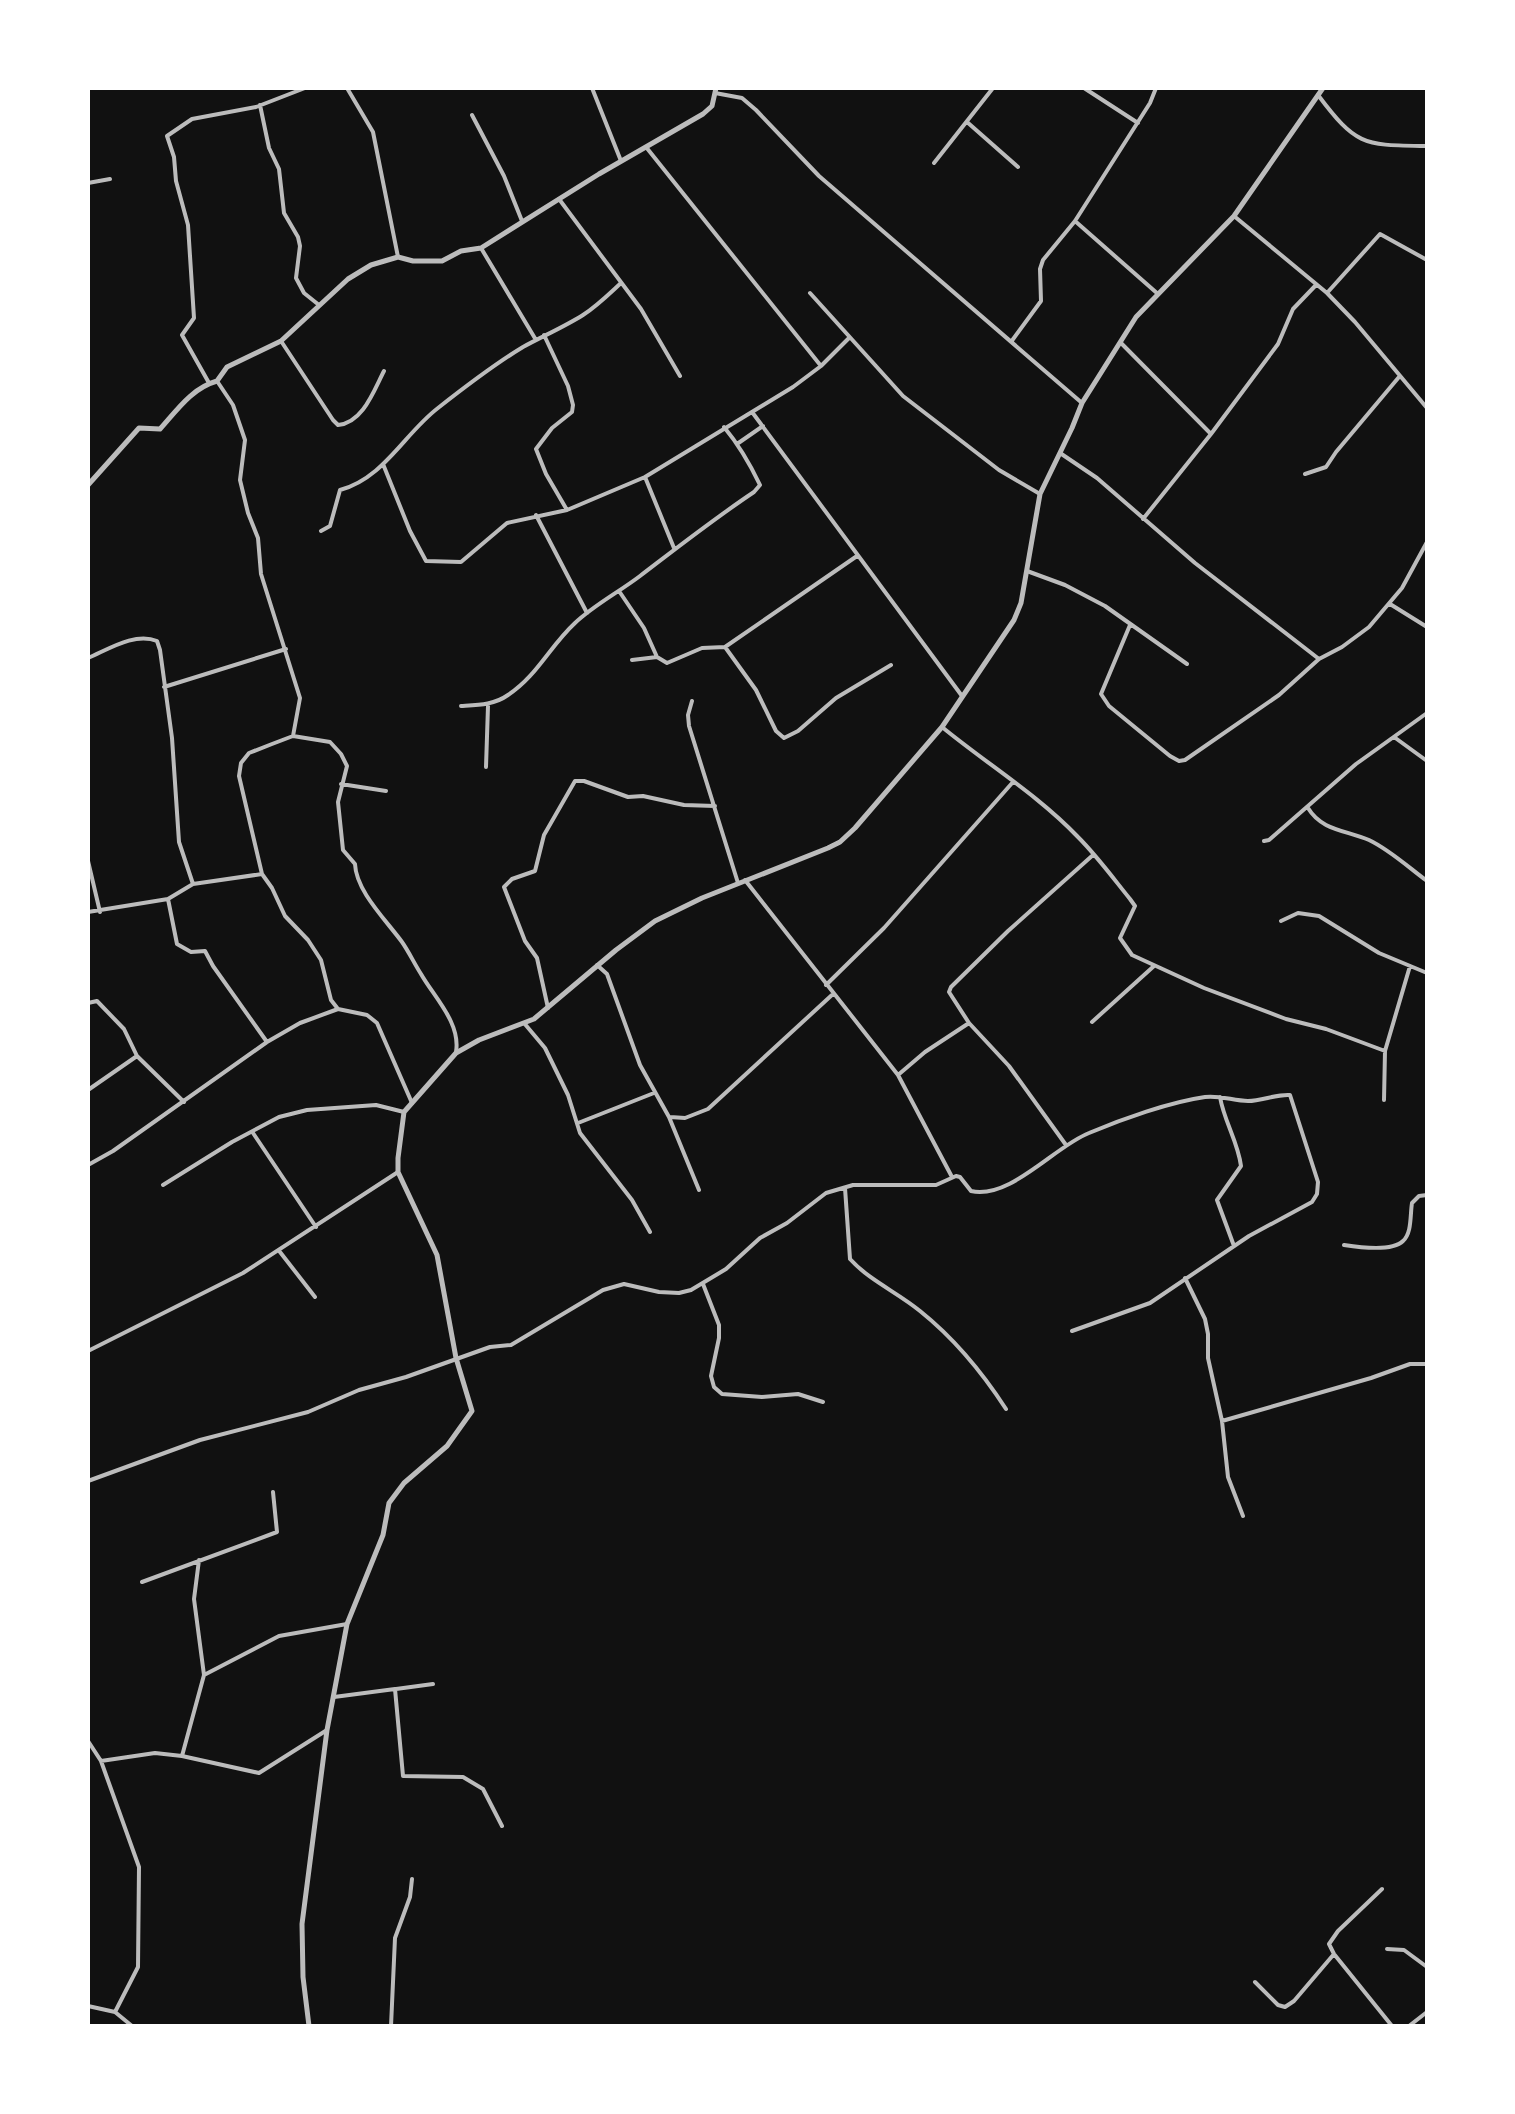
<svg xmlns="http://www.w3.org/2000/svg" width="1515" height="2114" font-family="Signika,sans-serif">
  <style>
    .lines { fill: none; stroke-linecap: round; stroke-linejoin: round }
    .minor { stroke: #bcbcbc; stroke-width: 4 }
    .tertiary { stroke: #bcbcbc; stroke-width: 5 }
  </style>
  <rect width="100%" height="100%" fill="#111"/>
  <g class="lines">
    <path class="minor" d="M 347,88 L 373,132 L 398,257
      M 592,88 L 621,161
      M 1084,88 L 1138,123
      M 715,93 L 742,98 L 756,110 L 819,176 L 1082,403
      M 1318,95 C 1357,147 1364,145 1427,146
      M 260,105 L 269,148 L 279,169 L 284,213 L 298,237 L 300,246 L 296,278 L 304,293 L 319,305
      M 472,115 L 504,176 L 522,221
      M 967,122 L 1018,167
      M 646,147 L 821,366
      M 934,163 L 993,88
      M 88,183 L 110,179
      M 559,199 L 641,309 L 680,376
      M 1234,216 L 1327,293 L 1355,322 L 1427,408
      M 1075,221 L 1158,294
      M 481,248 L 536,340
      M 810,293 L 903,396 L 999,470 L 1040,494
      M 1327,293 L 1380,234 L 1427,260
      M 544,335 L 568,386 L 573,405 L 572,412 L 552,428 L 536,449 L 546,474 L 567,510
      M 281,341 L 333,420 L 338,425 C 363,423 374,390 384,371
      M 1011,342 L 1041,301 L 1040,269 L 1043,260 L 1075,221 L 1150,103 L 1156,88
      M 1121,343 L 1211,434
      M 217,381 L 233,405 L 245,440 L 240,480 L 248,513 L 258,538 L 261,574 L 300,698 L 293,736
      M 209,383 L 182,335 L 194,318 L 188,225 L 176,181 L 174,157 L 167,136 L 192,119 L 256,107 L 305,88
      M 752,412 L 962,696
      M 737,444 L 763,426
      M 1060,453 L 1097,478 L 1195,563 L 1319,659
      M 383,464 L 410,531 L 426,561 L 461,562 L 507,523 L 567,510 L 645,477 L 793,387 L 821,366 L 849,338
      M 1305,474 L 1326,467 L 1336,452 L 1399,377
      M 645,477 L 674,548
      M 536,515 L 587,613
      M 1143,519 L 1211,434 L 1278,344 L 1293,309 L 1316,285
      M 321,531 L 330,526 L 340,490 C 384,478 404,434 438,408 C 466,386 493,365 523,347 C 543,336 564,327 583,315 C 597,306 609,294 621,283
      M 1027,571 L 1065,585 L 1105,606 L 1187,664
      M 619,591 L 644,628 L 657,657 L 667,663 L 702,648 L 725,647 L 857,556
      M 1390,604 L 1427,627
      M 1130,625 L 1101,694 L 1109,706 L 1170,756 L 1179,761 L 1185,760 L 1279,695 L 1319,659 L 1342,647 L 1369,627 L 1402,588 L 1427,542
      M 725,647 L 756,690 L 776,731 L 784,738 L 798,731 L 836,698 L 891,665
      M 88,658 C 109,649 135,632 157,641 L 160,650 L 172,738 L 179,842 L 193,884
      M 632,660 L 657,657
      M 164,687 L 286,649
      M 692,701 L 688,715 L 689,726 L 738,883
      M 461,706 C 478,705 494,705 508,695 C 537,676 550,646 575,623 C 594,605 619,592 640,576 C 678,547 715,518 754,492 L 760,485 C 750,464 739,445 724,427
      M 942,727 C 987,764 1038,795 1078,837 C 1097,856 1113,878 1130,899 L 1135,906 L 1120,938 L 1132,955 L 1204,988 L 1286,1019 L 1326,1029 L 1385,1051
      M 1394,737 L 1427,761
      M 486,767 L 488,706
      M 341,784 L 386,791
      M 1308,808 C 1322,831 1346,830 1369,840 C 1390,850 1408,867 1427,881
      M 1264,841 L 1269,840 L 1356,764 L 1427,713
      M 88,861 L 100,912
      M 745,880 L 898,1075 L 952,1177
      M 168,899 L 177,944 L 191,952 L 205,951 L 213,966 L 267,1042
      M 88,912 L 168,899 L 193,884 L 262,874
      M 1281,921 L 1298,913 L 1319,916 L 1379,953 L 1427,973
      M 597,965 L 607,974 L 640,1065 L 669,1117 L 699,1190
      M 826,985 L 884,928 L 1013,782
      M 88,1003 L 97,1001 L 124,1029 L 137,1056 L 184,1102
      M 548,1008 L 537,958 L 525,941 L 504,887 L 512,879 L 535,871 L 544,835 L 575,781 L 584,781 L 628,797 L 643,796 L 684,805 L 715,806
      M 338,1009 L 331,1000 L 321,960 L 308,940 L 285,916 L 272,888 L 262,874 L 239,776 L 241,763 L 249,753 L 272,744 L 293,736 L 330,742 L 341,754 L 347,766 L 338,802 L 343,850 L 355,864 C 356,891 386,920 402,942 C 409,952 414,963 421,974 C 434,997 461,1023 456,1052
      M 1092,1022 L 1154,966
      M 524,1023 L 545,1048 L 568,1095 L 580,1133 L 632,1200 L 650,1232
      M 898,1075 L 925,1052 L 969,1023
      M 88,1090 L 137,1056
      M 1220,1097 C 1224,1121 1238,1142 1241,1166 L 1217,1200 L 1234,1246
      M 1384,1100 L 1385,1051 L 1410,966
      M 670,1117 L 685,1118 L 708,1109 L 833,994
      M 578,1123 L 654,1093
      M 253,1133 L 316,1227
      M 1066,1145 L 1009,1066 L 969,1023 L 949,992 L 951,987 L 1008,931 L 1093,855
      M 88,1165 L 113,1151 L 267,1042 L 300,1023 L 338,1009 L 367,1015 L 377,1023 L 412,1103
      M 163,1185 L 232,1142 L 279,1117 L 307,1110 L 376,1105 L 404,1112
      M 845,1188 L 850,1259 C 870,1281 897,1292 920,1311 C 955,1339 982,1372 1006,1409
      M 1344,1245 C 1357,1247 1392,1252 1403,1241 C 1412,1233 1410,1215 1412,1203 L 1419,1196 L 1427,1195
      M 280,1252 L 315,1297
      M 1185,1278 L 1205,1319 L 1208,1334 L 1208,1358 L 1222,1421 L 1228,1477 L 1243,1516
      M 703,1284 L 719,1325 L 719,1338 L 711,1376 L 714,1387 L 722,1394 L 762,1397 L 798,1394 L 823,1402
      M 88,1351 L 243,1273 L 398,1172
      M 1222,1421 L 1371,1378 L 1410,1364 L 1427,1364
      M 88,1481 L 200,1440 L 308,1412 L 359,1390 L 406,1377 L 490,1347 L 511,1345 L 603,1290 L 624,1284 L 659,1292 L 679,1293 L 691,1290 L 726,1269 L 760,1238 L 787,1223 L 826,1193 L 853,1185 L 936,1185 L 956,1176 L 960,1177 L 971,1191 C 1010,1200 1055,1146 1089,1133 C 1122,1119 1170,1102 1205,1097 C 1220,1095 1234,1101 1248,1101 C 1262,1101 1276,1094 1290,1095 L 1318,1182 L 1317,1194 L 1312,1202 L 1249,1236 L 1150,1303 L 1072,1331
      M 199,1560 L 194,1599 L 204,1675 L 279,1636 L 347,1624
      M 142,1582 L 277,1532 L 273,1492
      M 396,1689 L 433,1684
      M 334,1697 L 395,1689 L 403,1776 L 463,1777 L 483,1789 L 502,1826
      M 88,1741 L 101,1761 L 139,1867 L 138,1967 L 115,2012 L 132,2026
      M 182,1756 L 204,1675
      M 101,1761 L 155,1753 L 182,1756 L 259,1773 L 327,1730
      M 1382,1889 L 1338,1931 L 1329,1944 L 1334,1954 L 1392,2026
      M 1387,1949 L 1404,1950 L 1427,1967
      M 1255,1982 L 1278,2005 L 1285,2007 L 1294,2001 L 1334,1954
      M 88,2006 L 115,2012
      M 391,2026 L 395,1938 L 410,1897 L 412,1879
      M 1409,2026 L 1427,2012"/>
    <path class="tertiary" d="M 88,485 L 139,428 L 160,429 C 177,410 192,388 217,381 L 227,367 L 281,341 L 348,279 L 371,265 L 398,257 L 413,261 L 442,261 L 461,251 L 481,248 L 599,174 L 703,114 L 712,106 L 716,88
      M 309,2026 L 303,1977 L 302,1924 L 327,1730 L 347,1624 L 383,1535 L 389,1503 L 404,1483 L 447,1446 L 472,1411 L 456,1358 L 437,1255 L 398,1172 L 398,1158 L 404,1112 L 456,1053 L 479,1040 L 534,1019 L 616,950 L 655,921 L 702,898 L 828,848 L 840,842 L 855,828 L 942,727 L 1014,620 L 1021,603 L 1040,494 L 1072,428 L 1082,403 L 1136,317 L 1234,216 L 1323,88"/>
  </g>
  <rect width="1515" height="2114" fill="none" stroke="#ffffff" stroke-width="180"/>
</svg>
